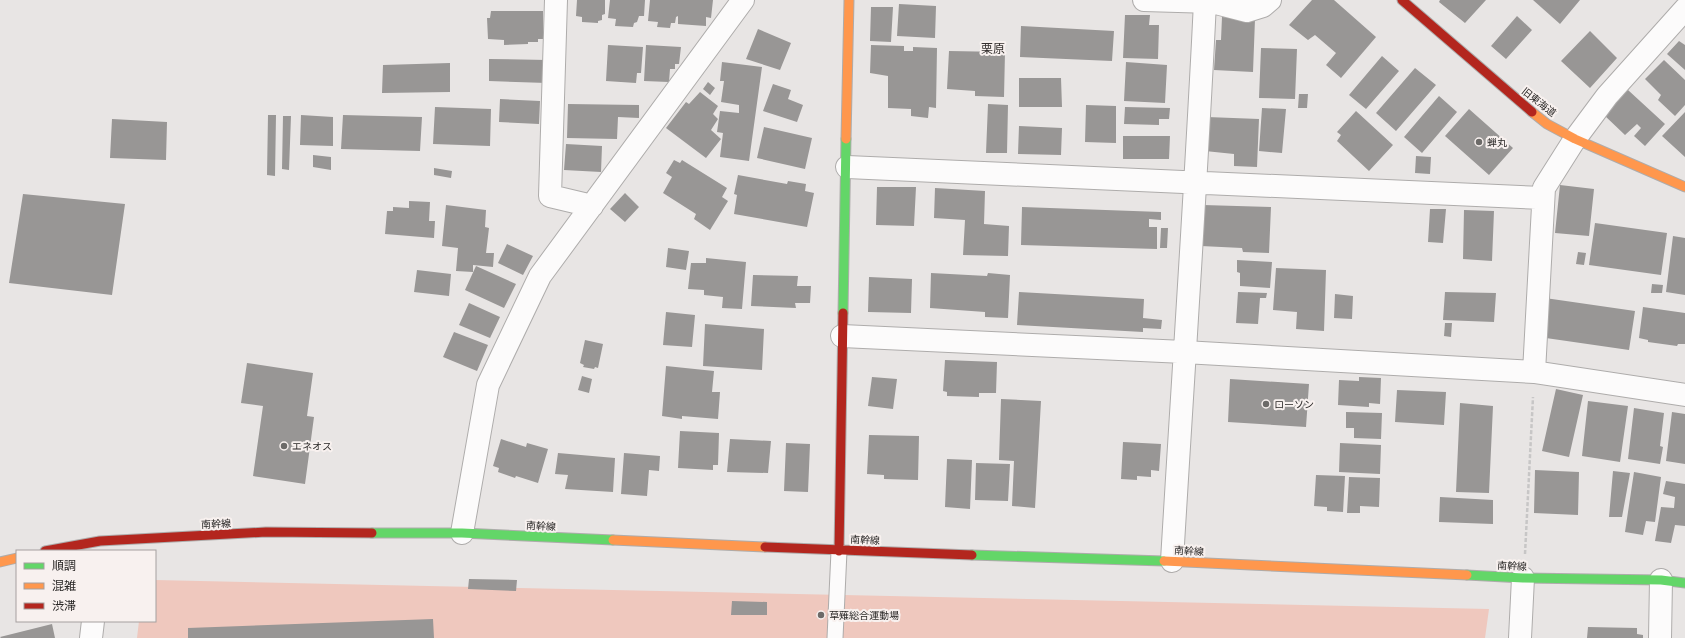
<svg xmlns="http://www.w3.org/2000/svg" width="1685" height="638" font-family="'Archivo Narrow','Noto Sans JP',sans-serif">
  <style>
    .green { fill: #efc8be }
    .building { fill: #989695 }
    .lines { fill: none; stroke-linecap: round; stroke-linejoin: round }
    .lane-casing { stroke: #aeacab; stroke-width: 17 }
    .street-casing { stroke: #aeacab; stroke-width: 24 }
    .fast-casing { stroke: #aeacab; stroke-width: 11 }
    .slow-casing { stroke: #aeacab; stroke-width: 11 }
    .jam-casing { stroke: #aeacab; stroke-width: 11 }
    .path { stroke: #c7c6c6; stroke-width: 2.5; stroke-dasharray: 4 2; stroke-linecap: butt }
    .lane { stroke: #fcfbfb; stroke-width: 15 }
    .street { stroke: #fcfbfb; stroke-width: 22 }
    .fast { stroke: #63d668; stroke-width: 9 }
    .slow { stroke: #ff974d; stroke-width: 9 }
    .jam { stroke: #b3261e; stroke-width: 9 }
    .poi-dot { fill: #6c6a68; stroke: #f8f1ef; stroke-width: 1.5 }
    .labels { text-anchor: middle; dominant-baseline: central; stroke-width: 4; stroke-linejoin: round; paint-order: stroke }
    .street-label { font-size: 10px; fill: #292726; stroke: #f8f1ef }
    .poi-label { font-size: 10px; fill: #292726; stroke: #f8f1ef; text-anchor: start }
    .quarter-label { font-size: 12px; fill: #35302f; stroke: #f8f1ef }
  </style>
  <rect width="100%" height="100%" fill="#e8e5e4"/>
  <path class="green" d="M 155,580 L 1489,609 L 1485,638 L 137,638 L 139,621 L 155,621 Z"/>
  <path class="building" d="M 577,0 L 605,0 L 605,14 L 602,15 L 602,20 L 598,21 L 598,23 L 582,22 L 582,17 L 576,16 Z
    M 610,0 L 645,0 L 644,16 L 639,16 L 637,22 L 634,23 L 633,27 L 615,26 L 616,19 L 608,18 Z
    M 650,0 L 713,0 L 711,18 L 706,17 L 706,26 L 678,24 L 678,16 L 676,17 L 675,23 L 671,23 L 670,28 L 657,27 L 658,22 L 648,21 Z
    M 1312,0 L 1334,0 L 1376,37 L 1341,78 L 1326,65 L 1336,53 L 1315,35 L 1308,40 L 1289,25 Z
    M 1440,0 L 1486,0 L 1465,23 L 1439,2 Z
    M 1533,0 L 1580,0 L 1560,24 Z
    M 899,4 L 936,6 L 935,38 L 897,36 Z
    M 871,7 L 893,7 L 891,42 L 870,41 Z
    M 491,11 L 543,11 L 543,39 L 538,39 L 538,42 L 528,42 L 528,44 L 504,45 L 504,40 L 488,39 L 487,18 L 490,18 Z
    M 1125,15 L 1150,15 L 1149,25 L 1159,25 L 1158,59 L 1123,58 Z
    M 1517,16 L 1532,30 L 1506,59 L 1491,46 Z
    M 1222,17 L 1255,19 L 1253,72 L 1214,70 L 1216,40 L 1221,40 Z
    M 1021,26 L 1114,31 L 1112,61 L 1020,57 Z
    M 758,29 L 791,43 L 780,70 L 746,59 Z
    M 1590,31 L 1617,58 L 1590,88 L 1561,61 Z
    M 1679,41 L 1685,45 L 1685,70 L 1667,54 Z
    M 608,45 L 643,47 L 641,73 L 637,73 L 636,83 L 606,81 Z
    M 646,45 L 681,47 L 679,64 L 675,64 L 675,69 L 670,69 L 669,82 L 644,81 Z
    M 871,45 L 904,46 L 904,51 L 913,51 L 913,47 L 937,48 L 936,108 L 929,107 L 928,118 L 911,116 L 911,109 L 888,108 L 888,76 L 870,73 Z
    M 1261,48 L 1297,49 L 1295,99 L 1259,98 Z
    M 949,51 L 1005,52 L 1004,97 L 975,96 L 975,91 L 947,89 Z
    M 1382,56 L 1399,71 L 1366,109 L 1349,95 Z
    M 489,59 L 547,60 L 547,83 L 489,81 Z
    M 1664,60 L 1685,80 L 1685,105 L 1675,116 L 1658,100 L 1661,95 L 1645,79 Z
    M 722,62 L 762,67 L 749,161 L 720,157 L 723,133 L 717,132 L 720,111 L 739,113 L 739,105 L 721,102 L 724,81 L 720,81 Z
    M 1126,62 L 1167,65 L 1165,103 L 1124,101 Z
    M 450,63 L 450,92 L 382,93 L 383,65 Z
    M 1415,68 L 1436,85 L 1396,131 L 1376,113 Z
    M 1019,78 L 1061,78 L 1062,107 L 1019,107 Z
    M 708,82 L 715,88 L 710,95 L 703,89 Z
    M 773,84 L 791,90 L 788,99 L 803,105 L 797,122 L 763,111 Z
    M 1628,90 L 1665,124 L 1645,146 L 1634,136 L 1641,128 L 1637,124 L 1625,135 L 1604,115 Z
    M 700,92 L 718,106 L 713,114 L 718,119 L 711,130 L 721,139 L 706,158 L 666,128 L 686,102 L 689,104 Z
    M 1299,94 L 1308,94 L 1307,108 L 1298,108 Z
    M 1439,96 L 1457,112 L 1422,153 L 1404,137 Z
    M 500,99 L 540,101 L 539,124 L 499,122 Z
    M 568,104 L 639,105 L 639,118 L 618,117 L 617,139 L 567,138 Z
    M 988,104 L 1008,105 L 1007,153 L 986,153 Z
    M 1086,105 L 1116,106 L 1116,143 L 1085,142 Z
    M 435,107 L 491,109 L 490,146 L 433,144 Z
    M 1125,107 L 1170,108 L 1169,119 L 1159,119 L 1159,125 L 1124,124 Z
    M 1262,108 L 1286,109 L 1282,153 L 1259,151 Z
    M 1469,109 L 1513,148 L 1489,175 L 1445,136 Z
    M 1356,111 L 1393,145 L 1369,171 L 1337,141 L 1341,135 L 1337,132 Z
    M 1685,112 L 1685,157 L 1662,136 Z
    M 268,115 L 276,115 L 275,176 L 267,175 Z
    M 301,115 L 333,117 L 333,146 L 300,145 Z
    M 343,115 L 422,117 L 420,151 L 341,149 Z
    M 283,116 L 291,116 L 289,170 L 282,169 Z
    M 1207,117 L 1259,119 L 1257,167 L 1234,166 L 1234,154 L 1205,151 Z
    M 112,119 L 167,122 L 166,160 L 110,158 Z
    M 1019,126 L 1062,128 L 1061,155 L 1018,154 Z
    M 764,127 L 812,138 L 805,169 L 757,158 Z
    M 1123,136 L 1170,136 L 1169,159 L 1123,159 Z
    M 566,144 L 602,146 L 601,172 L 564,170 Z
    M 313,155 L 331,157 L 331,170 L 313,167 Z
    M 1416,156 L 1431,157 L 1430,174 L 1415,173 Z
    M 674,160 L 680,163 L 682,160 L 727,188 L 722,197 L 728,201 L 710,230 L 694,219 L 696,214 L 663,193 L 672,177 L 666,173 Z
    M 434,168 L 452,171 L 451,178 L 434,175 Z
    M 738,175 L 787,184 L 788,181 L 806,184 L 805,191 L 814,193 L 807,227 L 734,214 L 737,195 L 734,194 Z
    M 1560,185 L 1594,189 L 1589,236 L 1555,233 Z
    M 877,187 L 916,187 L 914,226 L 876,225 Z
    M 935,188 L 985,191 L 984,224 L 1009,226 L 1008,256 L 963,255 L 965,220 L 934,218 Z
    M 625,193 L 639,207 L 625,222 L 610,209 Z
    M 23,194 L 125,204 L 112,295 L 9,283 Z
    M 409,201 L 430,202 L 429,221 L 435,221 L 434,238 L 385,234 L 387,211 L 393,211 L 393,207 L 409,208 Z
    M 446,205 L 486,210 L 485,227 L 489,228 L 486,253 L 494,253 L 493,267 L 473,265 L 473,272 L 456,271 L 458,248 L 442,246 Z
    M 1203,205 L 1271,207 L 1269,253 L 1243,252 L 1242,248 L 1201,246 Z
    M 1022,207 L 1161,212 L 1161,220 L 1149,219 L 1149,227 L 1157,227 L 1157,249 L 1021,245 Z
    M 1430,209 L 1446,209 L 1443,243 L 1428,242 Z
    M 1464,210 L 1494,211 L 1492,261 L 1463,259 Z
    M 1595,223 L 1667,233 L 1661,275 L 1589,265 Z
    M 1161,228 L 1168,228 L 1167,248 L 1160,248 Z
    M 1673,236 L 1685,238 L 1685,295 L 1666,292 Z
    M 507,244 L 533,256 L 523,275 L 498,263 Z
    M 668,248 L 689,251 L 686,270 L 666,267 Z
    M 1578,252 L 1586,253 L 1584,265 L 1576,264 Z
    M 706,258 L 746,262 L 742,309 L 722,308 L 723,297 L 704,295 L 704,290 L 688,289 L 691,263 L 706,263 Z
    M 1237,260 L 1272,262 L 1270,288 L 1240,286 L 1240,273 L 1237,272 Z
    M 476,266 L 516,284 L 504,308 L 465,290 Z
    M 1276,268 L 1326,270 L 1324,331 L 1296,329 L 1297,312 L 1273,310 Z
    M 417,270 L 451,274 L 449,296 L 414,292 Z
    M 931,273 L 987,276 L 988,273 L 1010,275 L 1008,318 L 985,317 L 985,312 L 930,308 Z
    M 753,275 L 798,276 L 797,286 L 811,286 L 810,303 L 795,303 L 796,308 L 751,306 Z
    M 869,277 L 912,279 L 911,313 L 868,312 Z
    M 1652,284 L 1663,285 L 1662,293 L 1651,293 Z
    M 1019,292 L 1144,299 L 1143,318 L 1162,320 L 1161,329 L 1143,328 L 1143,332 L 1017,325 Z
    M 1238,292 L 1267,293 L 1266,298 L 1260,298 L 1258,324 L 1236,323 Z
    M 1445,292 L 1496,293 L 1494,322 L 1443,320 Z
    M 1335,294 L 1353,296 L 1352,319 L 1334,318 Z
    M 1545,298 L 1635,311 L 1629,350 L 1539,337 Z
    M 469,303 L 500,317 L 490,338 L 459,325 Z
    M 1643,307 L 1685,313 L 1685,344 L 1678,344 L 1677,346 L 1648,342 L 1648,340 L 1639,338 Z
    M 666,312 L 695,315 L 692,347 L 663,345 Z
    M 1445,323 L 1452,323 L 1451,337 L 1444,336 Z
    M 705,324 L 764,329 L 762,370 L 703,366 Z
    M 454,332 L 488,345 L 477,371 L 443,357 Z
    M 585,340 L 603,344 L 598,368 L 595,367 L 594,369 L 583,367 L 584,365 L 580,363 Z
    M 945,360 L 997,362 L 996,393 L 979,393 L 979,397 L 947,396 L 947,392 L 943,391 Z
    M 247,363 L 313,373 L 307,416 L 314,417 L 305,484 L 253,476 L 263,406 L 241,403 Z
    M 666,366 L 714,371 L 712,392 L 720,392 L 718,419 L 682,416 L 682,419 L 662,416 Z
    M 582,376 L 592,379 L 589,393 L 578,390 Z
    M 872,377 L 897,379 L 893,409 L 868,406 Z
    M 1359,377 L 1381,378 L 1380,404 L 1369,403 L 1369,407 L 1338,405 L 1339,380 L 1359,381 Z
    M 1230,379 L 1309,384 L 1306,427 L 1228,422 Z
    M 1556,389 L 1583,395 L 1569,457 L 1542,451 Z
    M 1397,390 L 1446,392 L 1444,425 L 1395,422 Z
    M 1001,399 L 1041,401 L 1035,508 L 1012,506 L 1014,461 L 999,460 Z
    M 1588,401 L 1628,406 L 1620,462 L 1582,456 Z
    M 1460,403 L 1493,406 L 1489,493 L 1456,492 Z
    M 1634,408 L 1664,413 L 1660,446 L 1663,447 L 1660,464 L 1628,459 Z
    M 1346,412 L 1382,413 L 1381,439 L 1354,438 L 1354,428 L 1346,428 Z
    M 1672,412 L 1685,414 L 1685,464 L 1666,461 Z
    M 680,431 L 719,433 L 718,465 L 713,465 L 713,470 L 678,468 Z
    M 869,435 L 919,436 L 918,480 L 884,479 L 884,475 L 867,474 Z
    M 501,439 L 526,447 L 527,443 L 548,449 L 538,483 L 516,476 L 515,478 L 498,472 L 499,468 L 493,466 Z
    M 730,439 L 771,441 L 768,473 L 727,472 Z
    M 1123,442 L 1161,444 L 1159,471 L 1151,470 L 1151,477 L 1137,476 L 1137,480 L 1121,479 Z
    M 786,443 L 810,444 L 808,492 L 784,491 Z
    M 1340,443 L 1381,445 L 1380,474 L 1339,472 Z
    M 558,453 L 615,458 L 613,492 L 565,489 L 568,475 L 555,474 Z
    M 624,453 L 660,456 L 659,471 L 649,470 L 647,496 L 621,494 Z
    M 947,459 L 972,460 L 970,509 L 945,507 Z
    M 976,463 L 1010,464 L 1008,501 L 975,500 Z
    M 1535,470 L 1579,472 L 1578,515 L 1534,513 Z
    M 1613,471 L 1630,473 L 1622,517 L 1609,517 Z
    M 1634,472 L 1661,477 L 1655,522 L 1646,521 L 1643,535 L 1625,532 Z
    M 1316,475 L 1345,476 L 1343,512 L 1327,511 L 1327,507 L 1314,506 Z
    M 1349,477 L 1380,478 L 1379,507 L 1360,506 L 1360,513 L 1347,513 Z
    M 1666,481 L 1685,484 L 1685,526 L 1675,525 L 1671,543 L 1655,541 L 1661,507 L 1674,508 L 1675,497 L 1663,494 Z
    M 1440,497 L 1493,500 L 1493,524 L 1439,522 Z
    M 469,579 L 517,580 L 516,591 L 468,589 Z
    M 732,601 L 767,602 L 767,615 L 731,615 Z
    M 433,619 L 434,638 L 188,638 L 188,628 Z
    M 52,624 L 55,638 L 1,638 L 0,637 Z
    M 1588,627 L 1637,628 L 1637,634 L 1643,635 L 1643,638 L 1587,638 Z"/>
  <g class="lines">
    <defs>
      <path id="lane" d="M 835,638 L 839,551"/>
      <path id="street" d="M 556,0 L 550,196 L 592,206
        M 1144,0 L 1212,2 L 1247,11 L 1263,6 L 1270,0
        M 847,167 L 1543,198
        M 842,336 L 1184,352 L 1534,372 L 1685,395
        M 1534,372 L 1544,188 L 1575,139 L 1607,96 L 1685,9
        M 462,533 L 488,385 L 540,276 L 743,0
        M 1172,561 C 1183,375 1196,189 1205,2
        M 91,638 L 93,621
        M 1520,638 L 1523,578
        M 1660,638 L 1661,580"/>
      <path id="fast" d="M 843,313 L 846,139
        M 372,533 L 462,533 L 613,540
        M 972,555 L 1164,561
        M 1467,575 L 1523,578 L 1661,580 L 1685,583"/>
      <path id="slow" d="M 1532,112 L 1547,124 L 1575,139 L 1685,187
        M 846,139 L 849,0
        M 613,540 L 765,547
        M 1164,561 L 1467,575
        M 0,562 L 17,558"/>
      <path id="jam" d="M 1402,0 L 1532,112
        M 765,547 L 972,555
        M 45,551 L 100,541 L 266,532 L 372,533
        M 839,551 L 843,313"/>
    </defs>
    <use href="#lane" class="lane-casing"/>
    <use href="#street" class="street-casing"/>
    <use href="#fast" class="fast-casing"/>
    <use href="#slow" class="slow-casing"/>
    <use href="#jam" class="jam-casing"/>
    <path class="path" d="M 1525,554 L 1533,397"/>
    <use href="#lane" class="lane"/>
    <use href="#street" class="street"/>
    <use href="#fast" class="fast"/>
    <use href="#slow" class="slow"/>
    <use href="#jam" class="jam"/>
  </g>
  <g class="poi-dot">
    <circle cx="1479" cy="142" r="4"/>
    <circle cx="1266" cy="404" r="4"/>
    <circle cx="284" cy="446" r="4"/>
    <circle cx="821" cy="615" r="4"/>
  </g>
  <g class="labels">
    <g class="street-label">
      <text transform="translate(1539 102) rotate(38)">旧東海道</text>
      <text transform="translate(216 524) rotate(-3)">南幹線</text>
      <text transform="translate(541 526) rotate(3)">南幹線</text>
      <text transform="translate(865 540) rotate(2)">南幹線</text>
      <text transform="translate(1189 551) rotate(3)">南幹線</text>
      <text transform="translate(1512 566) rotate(2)">南幹線</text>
    </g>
    <g class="poi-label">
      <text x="1487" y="142">蝉丸</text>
      <text x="1274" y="404">ローソン</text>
      <text x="292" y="446">エネオス</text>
      <text x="829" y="615">草薙総合運動場</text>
    </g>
    <g class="quarter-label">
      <text x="993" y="49">栗原</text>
    </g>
  </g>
  <rect x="16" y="550" width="140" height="72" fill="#f8f1ef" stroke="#a5a09f"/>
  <rect x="24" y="563" width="20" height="6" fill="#63d668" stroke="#a5a09f"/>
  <text x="52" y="570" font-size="12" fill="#292726">順調</text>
  <rect x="24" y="583" width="20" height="6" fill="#ff974d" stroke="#a5a09f"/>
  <text x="52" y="590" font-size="12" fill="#292726">混雑</text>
  <rect x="24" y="603" width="20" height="6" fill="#b3261e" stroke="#a5a09f"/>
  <text x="52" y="610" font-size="12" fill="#292726">渋滞</text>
</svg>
